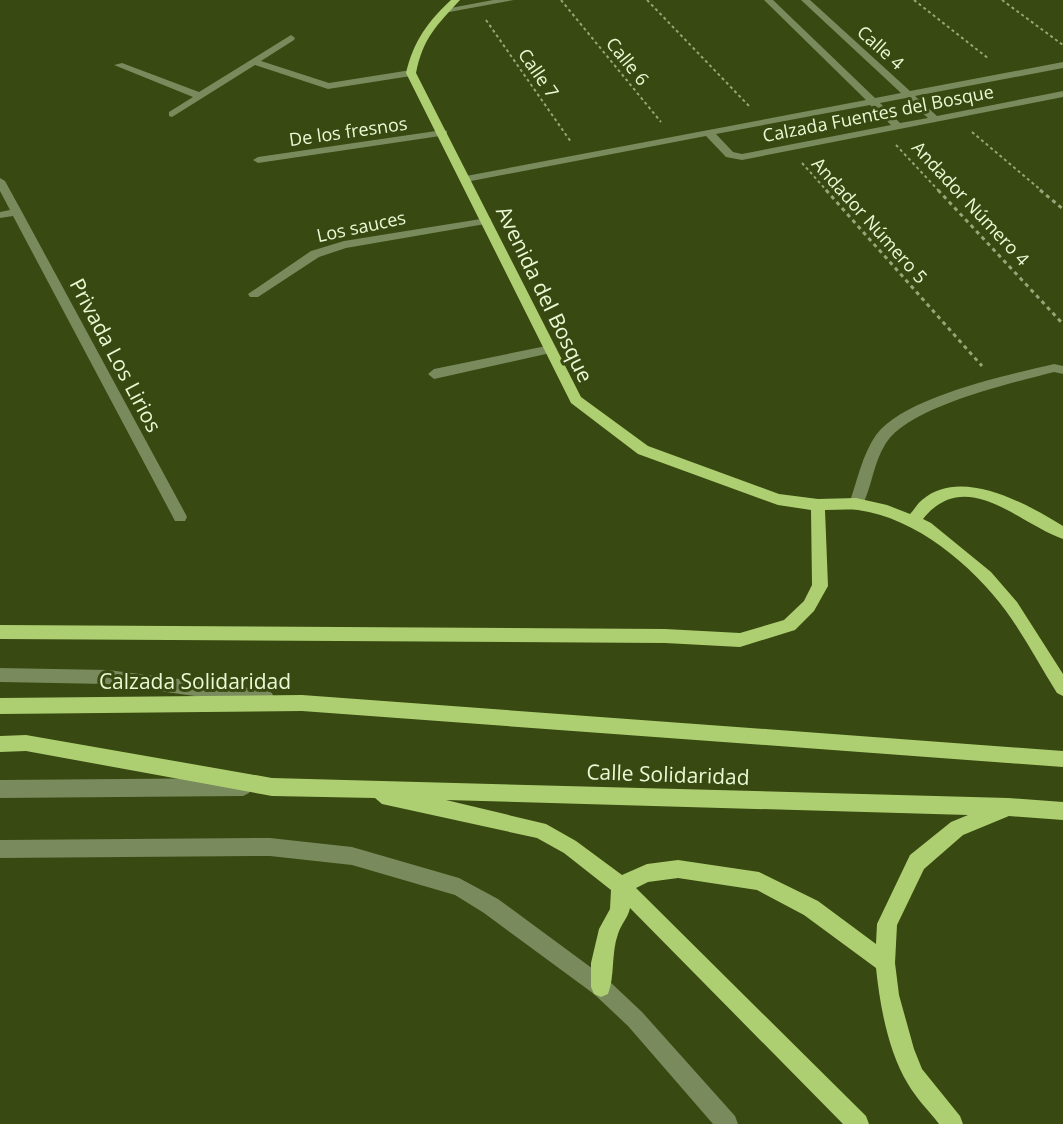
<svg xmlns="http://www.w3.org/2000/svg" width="1063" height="1124" font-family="'Open Sans',sans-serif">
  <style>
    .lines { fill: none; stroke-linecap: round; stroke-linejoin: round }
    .path-far1 { stroke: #97a678; stroke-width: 2; stroke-dasharray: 3 3; stroke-linecap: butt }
    .path { stroke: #97a678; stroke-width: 3; stroke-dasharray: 4 4; stroke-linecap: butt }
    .minor { fill: #798a5d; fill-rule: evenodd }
    .major { fill: #aecf71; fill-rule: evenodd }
    .labels { text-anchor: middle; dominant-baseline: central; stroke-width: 6; stroke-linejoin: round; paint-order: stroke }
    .far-street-label { font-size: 18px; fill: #ebf9d4; stroke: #384911 }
    .street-label { font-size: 21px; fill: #ebf9d4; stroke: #384911 }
  </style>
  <rect width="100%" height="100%" fill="#384911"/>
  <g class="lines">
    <path class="path-far1" d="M 561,0 L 661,122
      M 647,0 L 750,107
      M 914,0 L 989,59
      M 1002,0 L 1063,45
      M 486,20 L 571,142
      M 972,132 L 1042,191
      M 896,145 L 939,191
      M 802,163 L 827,191"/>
    <path class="path" d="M 826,190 L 982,366
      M 938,190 L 1063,324
      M 1040,190 L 1063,209"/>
    <path class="minor" d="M 493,0 L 514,0 L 444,13 L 440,10 Z
      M 764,0 L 773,0 L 875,98 L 901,93 L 801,0 L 810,0 L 910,91 L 1063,62 L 1063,68 L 915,96 L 937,116 L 1063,91 L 1063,97 L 742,160 L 726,157 L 706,136 L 466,182 L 461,179 L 466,176 L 866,100 ZM 906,98 L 928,118 L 900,123 L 880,103 ZM 870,105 L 891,125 L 742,154 L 733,152 L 716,134 Z
      M 291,35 L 295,38 L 294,40 L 261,61 L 329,83 L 411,70 L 416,73 L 411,76 L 328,89 L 255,65 L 172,117 L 169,116 L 169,112 L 193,97 L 114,65 L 122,63 L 199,92 Z
      M 443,130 L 447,131 L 447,135 L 258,163 L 253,160 L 258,157 Z
      M 0,178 L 5,181 L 22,212 L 185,513 L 187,517 L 185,521 L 175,521 L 13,216 L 0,218 L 0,212 L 10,210 L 0,191 Z
      M 487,218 L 491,219 L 491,223 L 346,248 L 319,257 L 258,297 L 250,297 L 248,294 L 311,251 L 344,241 Z
      M 551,345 L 557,349 L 555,352 L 434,379 L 428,374 L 434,369 Z
      M 1054,364 L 1063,366 L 1063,374 L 1054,372 C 1012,383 910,406 886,443 C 873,463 872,488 861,508 L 851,508 L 849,504 C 857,482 862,455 876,435 C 904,397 1008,375 1054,364 Z
      M 0,668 L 108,670 L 266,690 L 272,693 L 274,698 L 272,703 L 266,706 L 108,684 L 0,682 Z
      M 243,778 L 249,781 L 252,787 L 249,793 L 243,796 L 0,798 L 0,780 Z
      M 270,838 L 352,847 L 459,878 L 498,899 L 608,980 L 642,1012 L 735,1116 L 738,1124 L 713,1124 L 628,1026 L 594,994 L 484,913 L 455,895 L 352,865 L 270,856 L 0,858 L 0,840 Z"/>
    <path class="major" d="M 451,0 L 460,0 C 437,25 423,38 416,73 L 581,397 L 648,446 L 779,494 L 818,499 L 856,498 L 887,505 L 910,514 C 914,510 917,504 922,500 C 961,466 1027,504 1063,526 L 1063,539 C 1019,524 966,465 923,519 L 931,523 L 991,572 L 1017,602 L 1063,674 L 1063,696 L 1057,693 C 1040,666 1025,637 1006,611 C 972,565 916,518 858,510 C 847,509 836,510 825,510 L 828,586 L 814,611 L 795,630 L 740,647 L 665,643 L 0,639 L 0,625 L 665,629 L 740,633 L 784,620 L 804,601 L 812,585 L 811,510 L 778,505 L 638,454 L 571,403 L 406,73 C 413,42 428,21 451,0 Z
      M 302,695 L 1063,751 L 1063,767 L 302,711 L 0,714 L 0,698 Z
      M 26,735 L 272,778 L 1008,798 L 1063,802 L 1063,820 L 1009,816 L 963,835 L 924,869 L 897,925 L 895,963 L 899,995 L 914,1049 L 922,1069 L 960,1116 L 963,1124 L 939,1124 C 929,1111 916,1098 908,1084 C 888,1051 880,1006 876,968 L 804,915 L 757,890 L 678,878 L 648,882 L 636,888 L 866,1116 L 869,1124 L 843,1124 L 630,908 C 628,918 621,924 618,934 C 611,953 615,977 608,994 L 601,997 L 594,994 L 591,987 L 591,963 L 599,929 L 610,909 L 611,890 L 564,853 L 537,838 L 382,804 L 375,798 L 272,796 L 26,751 L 0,752 L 0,736 ZM 446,800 L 968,815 L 951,822 L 910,855 L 877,924 L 876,944 L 818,901 L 759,872 L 678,860 L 647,864 L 622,875 L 576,841 L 546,824 Z"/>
  </g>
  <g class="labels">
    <g class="far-street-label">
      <text transform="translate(881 47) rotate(42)">Calle 4</text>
      <text transform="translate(628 61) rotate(51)">Calle 6</text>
      <text transform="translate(539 73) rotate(55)">Calle 7</text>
      <text transform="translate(878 113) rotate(-11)">Calzada Fuentes del Bosque</text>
      <text transform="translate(348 131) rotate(-8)">De los fresnos</text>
      <text transform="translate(971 203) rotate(47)">Andador Número 4</text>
      <text transform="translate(870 220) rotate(48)">Andador Número 5</text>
      <text transform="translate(361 226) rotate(-12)">Los sauces</text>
    </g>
    <g class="street-label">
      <text transform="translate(545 294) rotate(64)">Avenida del Bosque</text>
      <text transform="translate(116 355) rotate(62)">Privada Los Lirios</text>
      <text x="195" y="681">Calzada Solidaridad</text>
      <text transform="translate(668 774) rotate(2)">Calle Solidaridad</text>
    </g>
  </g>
</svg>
